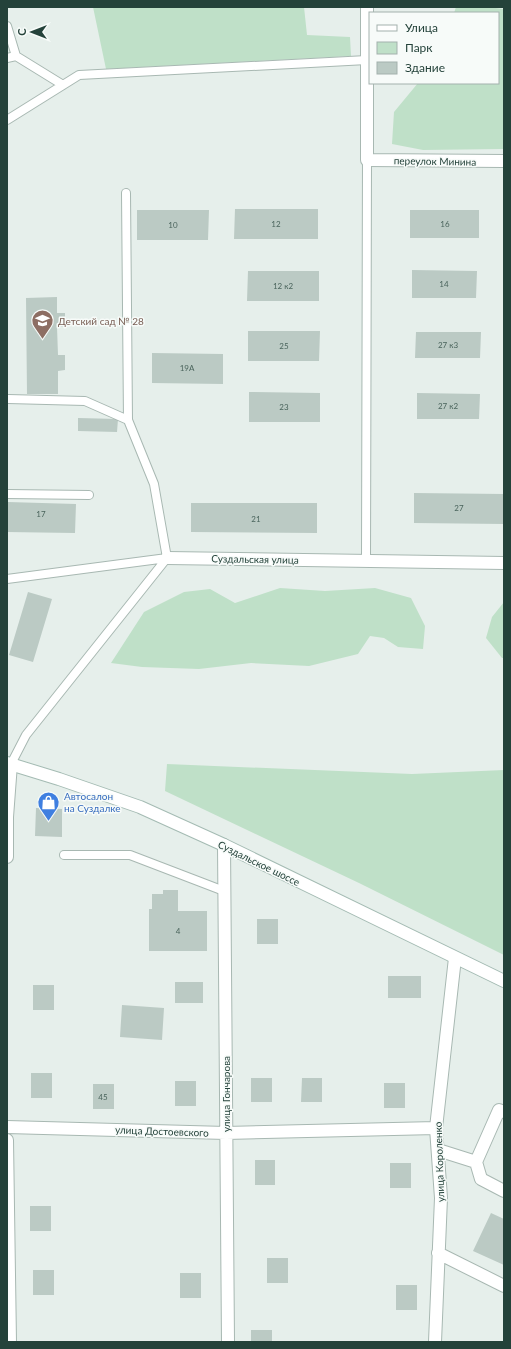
<svg xmlns="http://www.w3.org/2000/svg" width="511" height="1349" font-family="Lato,sans-serif">
  <style>
    .green { fill: #bfe0c8 }
    .building { fill: #bbcac4 }
    .lines { fill: none; stroke-linecap: round; stroke-linejoin: round }
    .service-casing { stroke: #a8b8b2; stroke-width: 10 }
    .minor-casing { stroke: #a8b8b2; stroke-width: 14 }
    .secondary-casing { stroke: #a4bbb3; stroke-width: 14 }
    .service { stroke: #fff; stroke-width: 8 }
    .minor { stroke: #fff; stroke-width: 12 }
    .secondary { stroke: #fff; stroke-width: 12 }
    .labels { text-anchor: middle; dominant-baseline: central; stroke-width: 3; stroke-linejoin: round; paint-order: stroke }
    .number-label { font-size: 8px; fill: #4a645c }
    .street-label { font-size: 10px; fill: #24423a; stroke: #f7fbf9 }
    .education-label { font-size: 10px; fill: #785e54; stroke: #f7fbf9; text-anchor: start }
    .shop-label { font-size: 10px; fill: #366cbe; stroke: #f7fbf9; text-anchor: start }
  </style>
  <rect width="100%" height="100%" fill="#e6efeb"/>
  <path class="green" d="M 93,7 L 304,7 L 307,35 L 350,37 L 351,56 L 106,69 Z
    M 456,7 L 487,7 L 504,9 L 504,149 L 423,150 L 392,144 L 394,112 L 418,83 L 498,83 L 498,13 L 454,13 Z
    M 280,588 L 325,591 L 375,588 L 411,598 L 425,626 L 423,649 L 398,647 L 384,638 L 370,636 L 358,654 L 309,666 L 251,663 L 199,669 L 142,667 L 111,663 L 144,612 L 184,592 L 210,589 L 235,603 Z
    M 504,602 L 504,658 L 502,658 L 486,638 L 492,617 Z
    M 167,764 L 412,774 L 504,770 L 504,955 L 359,883 L 165,791 Z"/>
  <path class="building" d="M 235,209 L 318,209 L 318,239 L 234,239 Z
    M 137,210 L 209,210 L 208,240 L 137,240 Z
    M 410,210 L 479,210 L 479,238 L 410,238 Z
    M 412,270 L 477,271 L 476,298 L 412,298 Z
    M 248,271 L 319,271 L 319,301 L 247,301 Z
    M 57,297 L 57,313 L 65,313 L 65,327 L 57,327 L 58,355 L 65,355 L 65,370 L 58,371 L 58,394 L 27,394 L 26,298 Z
    M 248,331 L 320,331 L 319,361 L 248,361 Z
    M 416,332 L 481,332 L 480,358 L 415,358 Z
    M 152,353 L 223,354 L 223,384 L 152,383 Z
    M 249,392 L 320,393 L 320,422 L 249,422 Z
    M 417,393 L 480,394 L 479,419 L 417,419 Z
    M 78,418 L 118,419 L 117,432 L 78,431 Z
    M 414,493 L 504,494 L 504,524 L 414,523 Z
    M 8,502 L 76,504 L 75,533 L 7,532 Z
    M 191,503 L 317,503 L 317,533 L 191,532 Z
    M 28,592 L 52,599 L 33,662 L 9,655 Z
    M 36,808 L 62,809 L 62,837 L 35,836 Z
    M 163,890 L 178,890 L 178,911 L 207,911 L 207,951 L 149,951 L 149,909 L 152,909 L 152,894 L 163,894 Z
    M 257,919 L 278,919 L 278,944 L 257,944 Z
    M 388,976 L 421,976 L 421,998 L 388,998 Z
    M 175,982 L 203,982 L 203,1003 L 175,1003 Z
    M 33,985 L 54,985 L 54,1010 L 33,1010 Z
    M 122,1005 L 164,1008 L 162,1040 L 120,1037 Z
    M 31,1073 L 52,1073 L 52,1098 L 31,1098 Z
    M 251,1078 L 272,1078 L 272,1102 L 251,1102 Z
    M 302,1078 L 322,1078 L 322,1102 L 301,1102 Z
    M 175,1081 L 196,1081 L 196,1106 L 175,1106 Z
    M 384,1083 L 405,1083 L 405,1108 L 384,1108 Z
    M 93,1084 L 114,1084 L 114,1109 L 93,1109 Z
    M 255,1160 L 275,1160 L 275,1185 L 255,1185 Z
    M 390,1163 L 411,1163 L 411,1188 L 390,1188 Z
    M 30,1206 L 51,1206 L 51,1231 L 30,1231 Z
    M 491,1213 L 504,1219 L 504,1265 L 473,1251 Z
    M 267,1258 L 288,1258 L 288,1283 L 267,1283 Z
    M 33,1270 L 54,1270 L 54,1295 L 33,1295 Z
    M 180,1273 L 201,1273 L 201,1298 L 180,1298 Z
    M 396,1285 L 417,1285 L 417,1310 L 396,1310 Z
    M 251,1330 L 272,1330 L 272,1342 L 251,1342 Z"/>
  <g class="lines">
    <defs>
      <path id="service" d="M 7,26 L 16,56 L 63,85
        M 7,58 L 16,56
        M 7,120 L 79,75 L 367,60
        M 8,399 L 85,401 L 128,420
        M 7,494 L 89,495
        M 366,561 L 367,160
        M 7,579 L 167,558
        M 11,764 L 26,735 L 167,558 L 154,484 L 128,420 L 126,193
        M 64,855 L 130,855 L 224,891"/>
      <path id="minor" d="M 367,7 L 367,160 L 504,161
        M 167,558 L 504,563
        M 224,845 L 228,1342
        M 7,857 L 7,817 L 11,764
        M 504,1112 L 499,1110 L 476,1162 L 481,1179 L 504,1191
        M 7,1127 L 226,1133 L 436,1128
        M 7,1140 L 10,1342
        M 438,1150 L 476,1162
        M 438,1253 L 504,1286
        M 435,1342 L 441,1198 L 436,1128 L 455,958"/>
      <path id="secondary" d="M 7,763 L 59,779 L 140,807 L 224,845 L 504,981"/>
    </defs>
    <use href="#service" class="service-casing"/>
    <use href="#minor" class="minor-casing"/>
    <use href="#secondary" class="secondary-casing"/>
    <use href="#service" class="service"/>
    <use href="#minor" class="minor"/>
    <use href="#secondary" class="secondary"/>
  </g>
  <defs>
    <symbol id="school-pin" viewBox="-11 -11 22 30"><path d="M0 17L-7.5 6A9.5 9.5 0 1 1 7.5 6Z" fill="#8d6e63" stroke="#f7fbf9"/><path d="M0-5L7-2L0 1L-7-2ZM-4 1L0 2.5L4 1V4Q0 6-4 4Z" fill="#fff"/></symbol>
    <symbol id="shop-pin" viewBox="-11 -11 22 30"><path d="M0 17L-7.5 6A9.5 9.5 0 1 1 7.5 6Z" fill="#3f7fe0" stroke="#f7fbf9"/><path d="M-5-2.5h2.3a2.7 3.5 0 0 1 5.4 0H5L5.5 6h-11ZM-1.5-2.5h3a1.5 2.3 0 0 0-3 0Z" fill="#fff"/></symbol>
  </defs>
  <g fill-rule="evenodd">
    <use href="#school-pin" x="30" y="308" width="25" height="34"/>
    <use href="#shop-pin" x="36" y="790" width="25" height="34"/>
  </g>
  <g class="labels">
    <g class="number-label">
      <text x="276" y="224">12</text>
      <text x="445" y="224">16</text>
      <text x="173" y="225">10</text>
      <text x="444" y="284">14</text>
      <text x="283" y="286">12 к2</text>
      <text x="448" y="345">27 к3</text>
      <text x="284" y="346">25</text>
      <text x="187" y="368">19А</text>
      <text x="448" y="406">27 к2</text>
      <text x="284" y="407">23</text>
      <text x="459" y="508">27</text>
      <text x="41" y="514">17</text>
      <text x="256" y="519">21</text>
      <text x="178" y="931">4</text>
      <text x="103" y="1097">45</text>
    </g>
    <g class="street-label">
      <text transform="translate(435 161) rotate(1)">переулок Минина</text>
      <text transform="translate(255 559) rotate(1)">Суздальская улица</text>
      <text transform="translate(259 863) rotate(26)">Суздальское шоссе</text>
      <text transform="translate(226 1094) rotate(-90)">улица Гончарова</text>
      <text transform="translate(162 1131) rotate(2)">улица Достоевского</text>
      <text transform="translate(439 1162) rotate(-92)">улица Короленко</text>
    </g>
    <g class="education-label">
      <text x="58" y="321">Детский сад № 28</text>
    </g>
    <g class="shop-label">
      <text x="64" y="796">Автосалон<tspan x="64" dy="12">на Суздалке</tspan></text>
    </g>
  </g>
  <rect width="511" height="1349" fill="none" stroke="#24423a" stroke-width="16"/>
  <rect x="369" y="12" width="130" height="72" fill="#f7fbf9" stroke="#a3b1ad"/>
  <rect x="377" y="25" width="20" height="6" fill="#ffffff" stroke="#a3b1ad"/>
  <text x="405" y="32" font-size="12" fill="#24423a">Улица</text>
  <rect x="377" y="42" width="20" height="12" fill="#bfe0c8" stroke="#a3b1ad"/>
  <text x="405" y="52" font-size="12" fill="#24423a">Парк</text>
  <rect x="377" y="62" width="20" height="12" fill="#bbcac4" stroke="#a3b1ad"/>
  <text x="405" y="72" font-size="12" fill="#24423a">Здание</text>
  <g transform="translate(32 32) rotate(270)" stroke="#f7fbf9" stroke-width="3" paint-order="stroke">
  <path d="M0-3L7 15L0 10L-7 15Z" fill="#24423a"/>
  <text y="-6" font-size="11" font-weight="bold" text-anchor="middle" fill="#24423a">С</text>
  </g>
</svg>
